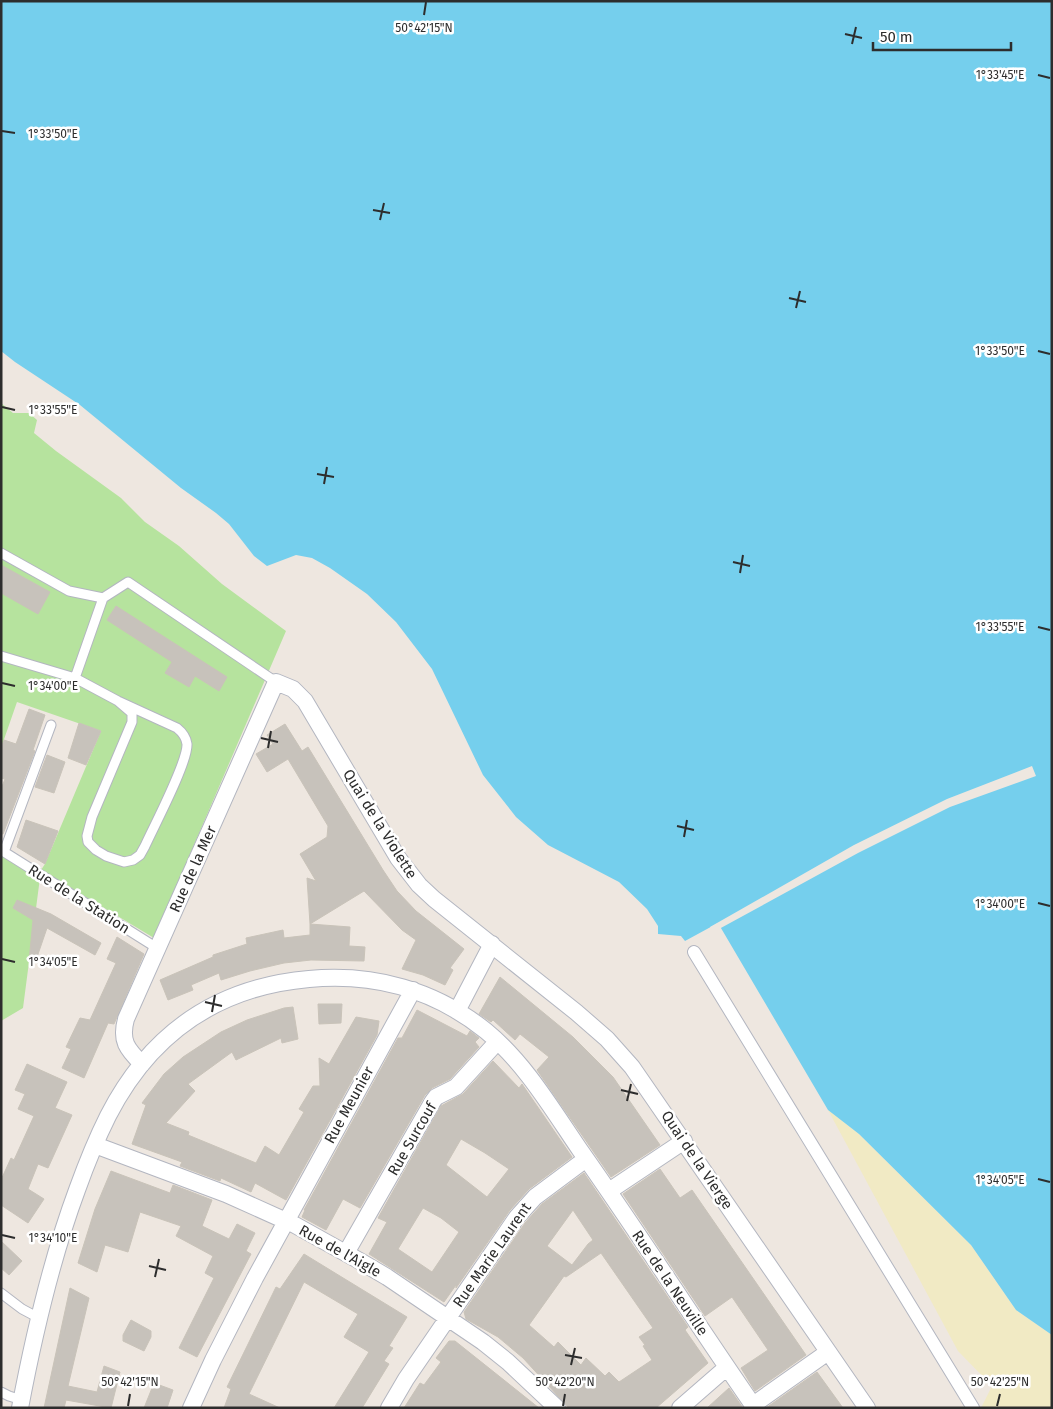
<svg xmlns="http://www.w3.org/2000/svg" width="1053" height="1409" font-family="'Fira Sans',sans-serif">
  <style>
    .green { fill: #b6e39e }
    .sand { fill: #f1eac4 }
    .water { fill: #75cfed }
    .pier { fill: #eee7e0 }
    .building { fill: #c7c2bb; stroke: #c9c3b9; fill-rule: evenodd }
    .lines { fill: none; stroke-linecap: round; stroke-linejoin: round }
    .service-casing { stroke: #b3b6c0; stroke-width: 11 }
    .pedestrian-casing { stroke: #b3b6c0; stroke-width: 14 }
    .minor-casing { stroke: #b3b6c0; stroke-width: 18 }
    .service { stroke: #fff; stroke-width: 9 }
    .pedestrian { stroke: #fff; stroke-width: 12 }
    .minor { stroke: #fff; stroke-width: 16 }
    .ticks { fill: none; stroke: #2d2d2d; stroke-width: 2 }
    .labels { text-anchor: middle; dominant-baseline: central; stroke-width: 5; stroke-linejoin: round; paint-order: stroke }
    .street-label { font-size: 15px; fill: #2d2d2d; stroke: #fff }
    .ticks-label { font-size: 12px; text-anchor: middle; fill: #2d2d2d; stroke: #fff; stroke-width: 5; stroke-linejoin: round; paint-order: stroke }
  </style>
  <rect width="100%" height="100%" fill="#eee7e0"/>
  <path class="green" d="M 1,403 L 13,413 L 29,413 L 37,420 L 34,433 L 56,451 L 121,498 L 145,522 L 179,546 L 222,584 L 286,631 L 154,938 L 41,870 L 23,1008 L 1,1021 L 1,844 L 41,870 L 45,864 L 101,731 L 17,702 L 1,748 Z"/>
  <path class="sand" d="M 828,1110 L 859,1134 L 971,1245 L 1016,1310 L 1052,1335 L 1052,1408 L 981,1408 L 992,1386 L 958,1351 Z"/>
  <path class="water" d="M 1,1 L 1052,1 L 1052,1335 L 1016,1310 L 971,1245 L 859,1134 L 828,1110 L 718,923 L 685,941 L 681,936 L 658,934 L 658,926 L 647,909 L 619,882 L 548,845 L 516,817 L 483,775 L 432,669 L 396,622 L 367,594 L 330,568 L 312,558 L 296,555 L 267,566 L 254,556 L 229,524 L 216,513 L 181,488 L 80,405 L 15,362 L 1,351 Z"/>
  <path class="pier" d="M 1032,766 L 1036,776 L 950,807 L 858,853 L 719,929 L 717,926 L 711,929 L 710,927 L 854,845 L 947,799 Z"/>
  <path class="building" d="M 1,565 L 50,592 L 38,614 L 1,593 Z
    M 116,606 L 227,677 L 219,691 L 195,676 L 189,687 L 165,673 L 172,662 L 107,620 Z
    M 29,709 L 45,715 L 33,750 L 35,751 L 3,834 L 1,834 L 1,789 L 5,779 L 1,778 L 1,748 L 4,740 L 16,744 Z
    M 79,723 L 101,731 L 86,765 L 68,758 Z
    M 285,724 L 302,751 L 308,747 L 383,870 L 397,891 L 416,911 L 464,949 L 450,968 L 453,970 L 445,985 L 423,975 L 402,969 L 416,940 L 402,930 L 364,891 L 310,924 L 307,878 L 316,881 L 300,854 L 327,837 L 328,826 L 288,759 L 267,772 L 256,754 L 273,744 L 267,735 Z
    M 47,755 L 65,762 L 54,793 L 35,787 Z
    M 26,820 L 58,831 L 45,864 L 17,847 Z
    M 17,900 L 51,914 L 101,943 L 95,955 L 47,928 L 35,963 L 29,961 L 33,920 L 13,908 Z
    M 310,924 L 350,927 L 349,946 L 365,947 L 364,961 L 311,960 L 284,963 L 250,971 L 221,980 L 219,973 L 191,985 L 193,990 L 168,1000 L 160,980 L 213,957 L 213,955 L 247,944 L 246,938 L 283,930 L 284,938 L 310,935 Z
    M 117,937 L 144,954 L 114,1024 L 108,1023 L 84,1078 L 62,1068 L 71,1049 L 66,1047 L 80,1018 L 90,1020 L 116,963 L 107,959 Z
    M 500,977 L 573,1037 L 613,1077 L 660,1145 L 611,1177 L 537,1070 L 549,1057 L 520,1034 L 515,1040 L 493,1020 L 491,1022 L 479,1014 Z
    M 318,1004 L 342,1004 L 341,1023 L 319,1024 Z
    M 293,1007 L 298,1039 L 282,1043 L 281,1038 L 236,1060 L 232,1052 L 188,1084 L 195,1091 L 166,1123 L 189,1132 L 188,1135 L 256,1163 L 265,1146 L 279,1155 L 304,1112 L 299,1109 L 313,1086 L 320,1086 L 319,1058 L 329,1064 L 356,1017 L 379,1021 L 377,1035 L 286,1200 L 255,1183 L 251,1192 L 221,1178 L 220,1181 L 180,1166 L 182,1162 L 132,1144 L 146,1105 L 142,1103 L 164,1074 L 183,1057 L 221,1032 L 247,1020 L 284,1008 Z
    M 417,1010 L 467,1036 L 470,1031 L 479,1038 L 475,1042 L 479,1047 L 450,1079 L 432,1088 L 425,1095 L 360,1208 L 343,1199 L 326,1230 L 302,1217 L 305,1210 L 304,1210 L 398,1038 L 402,1038 Z
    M 493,1061 L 519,1088 L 522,1084 L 572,1157 L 529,1189 L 510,1210 L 456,1288 L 456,1285 L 444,1302 L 369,1254 L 387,1222 L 378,1218 L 441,1106 L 463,1094 ZM 461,1139 L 485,1153 L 509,1169 L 487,1197 L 446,1165 ZM 423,1208 L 441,1218 L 459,1232 L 432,1272 L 398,1249 Z
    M 27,1064 L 67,1082 L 55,1108 L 72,1115 L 48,1168 L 38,1164 L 28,1189 L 44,1199 L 28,1223 L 1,1205 L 1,1180 L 11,1158 L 14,1160 L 34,1116 L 18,1109 L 25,1094 L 15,1090 Z
    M 660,1169 L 680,1198 L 692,1190 L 806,1355 L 755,1391 L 741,1368 L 768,1350 L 732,1297 L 705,1316 L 623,1194 Z
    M 111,1171 L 170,1193 L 173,1185 L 212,1200 L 202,1226 L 229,1239 L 237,1224 L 255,1233 L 246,1251 L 251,1254 L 197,1357 L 179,1348 L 214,1278 L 205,1273 L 213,1256 L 176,1236 L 181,1226 L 140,1212 L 128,1252 L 105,1245 L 97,1272 L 78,1263 L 95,1209 Z
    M 584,1173 L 688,1327 L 685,1330 L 708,1363 L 656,1408 L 569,1408 L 523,1358 L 498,1337 L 466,1319 L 464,1312 L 525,1223 L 542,1204 ZM 573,1210 L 593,1240 L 588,1244 L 572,1265 L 547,1246 ZM 601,1253 L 653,1328 L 639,1337 L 645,1345 L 643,1346 L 652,1360 L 619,1382 L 609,1372 L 605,1376 L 586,1358 L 581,1365 L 558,1342 L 554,1347 L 529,1325 L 564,1276 L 566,1277 Z
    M 1,1241 L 22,1261 L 9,1275 L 1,1268 Z
    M 304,1254 L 407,1317 L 389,1346 L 393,1348 L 384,1361 L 389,1364 L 362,1408 L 334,1408 L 369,1352 L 344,1337 L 358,1314 L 304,1282 L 249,1394 L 280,1408 L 224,1408 L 231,1389 L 227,1387 L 276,1287 L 280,1289 Z
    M 70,1288 L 89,1298 L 68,1386 L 97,1392 L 104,1366 L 120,1372 L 111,1408 L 66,1400 L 64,1408 L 44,1408 Z
    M 131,1320 L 151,1331 L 151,1337 L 144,1351 L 123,1341 L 123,1335 Z
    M 449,1341 L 455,1341 L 539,1408 L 404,1408 L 420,1383 L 424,1385 L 441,1362 L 436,1358 Z
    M 817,1372 L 843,1408 L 766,1408 Z
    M 154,1383 L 173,1390 L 167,1408 L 144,1408 Z
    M 729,1388 L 743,1408 L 707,1408 Z"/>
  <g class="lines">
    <defs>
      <path id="service" d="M 1,553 L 69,591 L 103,598 L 128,582 L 276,682
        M 1,656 L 75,678 L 118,701 L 177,728 C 182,732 186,737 187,744 C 188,762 154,826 145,846 L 140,855 L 133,860 L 124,862 L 106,856 L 96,850 L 88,842 L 87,836 L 92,817 L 132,722 L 132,713 L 118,701
        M 75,678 L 103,598
        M 1,850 L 157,948
        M 4,852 L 51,725
        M 1,1293 L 22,1309 L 39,1318
        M 1,1392 L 9,1396 L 22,1400"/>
      <path id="pedestrian" d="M 694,952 L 973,1408"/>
      <path id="minor" d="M 457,1011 L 492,944
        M 142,1064 C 127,1049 120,1041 126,1019 L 276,682 L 293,689 L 305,701 L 398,858 L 419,885 L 434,899 L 576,1012 L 607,1039 L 632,1067 L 867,1408
        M 95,1145 L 226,1194 L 295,1225 L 358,1260 L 387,1277 L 483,1342 L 508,1362 L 557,1408
        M 609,1191 L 684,1141
        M 346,1253 L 433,1101 L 436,1097 L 456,1087 L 497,1042
        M 753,1405 L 828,1352
        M 20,1408 C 34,1334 51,1260 77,1190 C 86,1165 96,1140 108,1116 C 150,1034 217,987 309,979 C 374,973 435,990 486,1031 C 525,1063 552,1109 580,1150 C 640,1235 696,1323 755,1408
        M 191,1408 L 213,1360 L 255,1278 L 413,990
        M 389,1408 L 406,1379 L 517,1217 L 535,1197 L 586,1159
        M 680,1408 L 726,1368"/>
    </defs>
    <use href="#service" class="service-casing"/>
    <use href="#pedestrian" class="pedestrian-casing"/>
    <use href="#minor" class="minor-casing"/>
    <use href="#service" class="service"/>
    <use href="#pedestrian" class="pedestrian"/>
    <use href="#minor" class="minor"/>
  </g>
  <path class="ticks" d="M 424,15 L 426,2M 845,34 L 862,38M 852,44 L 856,27M 1038,75 L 1050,78M 2,131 L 15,133M 373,210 L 390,213M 380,220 L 384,203M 789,298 L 806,302M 796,308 L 800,291M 1038,351 L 1050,354M 2,407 L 15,410M 317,474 L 334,477M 324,484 L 327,467M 733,562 L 750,566M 740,573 L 743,555M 1038,627 L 1050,630M 2,683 L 15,686M 261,738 L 278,742M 268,748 L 271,731M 677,826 L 694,830M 684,837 L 687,820M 1038,903 L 1050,906M 2,959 L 15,962M 205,1002 L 222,1006M 212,1012 L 215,995M 621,1090 L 638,1094M 627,1101 L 631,1084M 1038,1179 L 1050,1182M 2,1235 L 15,1238M 149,1266 L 166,1270M 155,1277 L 159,1259M 565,1355 L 582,1358M 571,1365 L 575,1348M 128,1406 L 130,1394M 563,1406 L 565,1394M 997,1406 L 1000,1394"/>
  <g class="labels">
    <g class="street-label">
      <text transform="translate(380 824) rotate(58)">Quai de la Violette</text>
      <text transform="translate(193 869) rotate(-66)">Rue de la Mer</text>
      <text transform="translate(79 899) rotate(32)">Rue de la Station</text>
      <text transform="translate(349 1105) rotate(-61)">Rue Meunier</text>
      <text transform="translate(412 1139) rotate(-60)">Rue Surcouf</text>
      <text transform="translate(697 1160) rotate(56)">Quai de la Vierge</text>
      <text transform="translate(340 1251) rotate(29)">Rue de l'Aigle</text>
      <text transform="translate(492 1255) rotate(-55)">Rue Marie Laurent</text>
      <text transform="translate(670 1283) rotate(56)">Rue de la Neuville</text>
    </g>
  </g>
  <g class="ticks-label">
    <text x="424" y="32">50°42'15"N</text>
    <text x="1000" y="79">1°33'45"E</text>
    <text x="53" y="138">1°33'50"E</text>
    <text x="1000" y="355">1°33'50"E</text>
    <text x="53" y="414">1°33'55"E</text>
    <text x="1000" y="631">1°33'55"E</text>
    <text x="53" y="690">1°34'00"E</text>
    <text x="1000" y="908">1°34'00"E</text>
    <text x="53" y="966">1°34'05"E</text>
    <text x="1000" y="1184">1°34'05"E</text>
    <text x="53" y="1242">1°34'10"E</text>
    <text x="130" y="1386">50°42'15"N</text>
    <text x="565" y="1386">50°42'20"N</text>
    <text x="1000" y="1386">50°42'25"N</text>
  </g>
  <rect width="1053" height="1409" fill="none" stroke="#2d2d2d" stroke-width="5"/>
  <path d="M873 42v8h138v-8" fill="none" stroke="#2d2d2d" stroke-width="2.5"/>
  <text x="880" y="42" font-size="15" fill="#2d2d2d" stroke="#ffffff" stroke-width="4" paint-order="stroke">50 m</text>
</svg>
